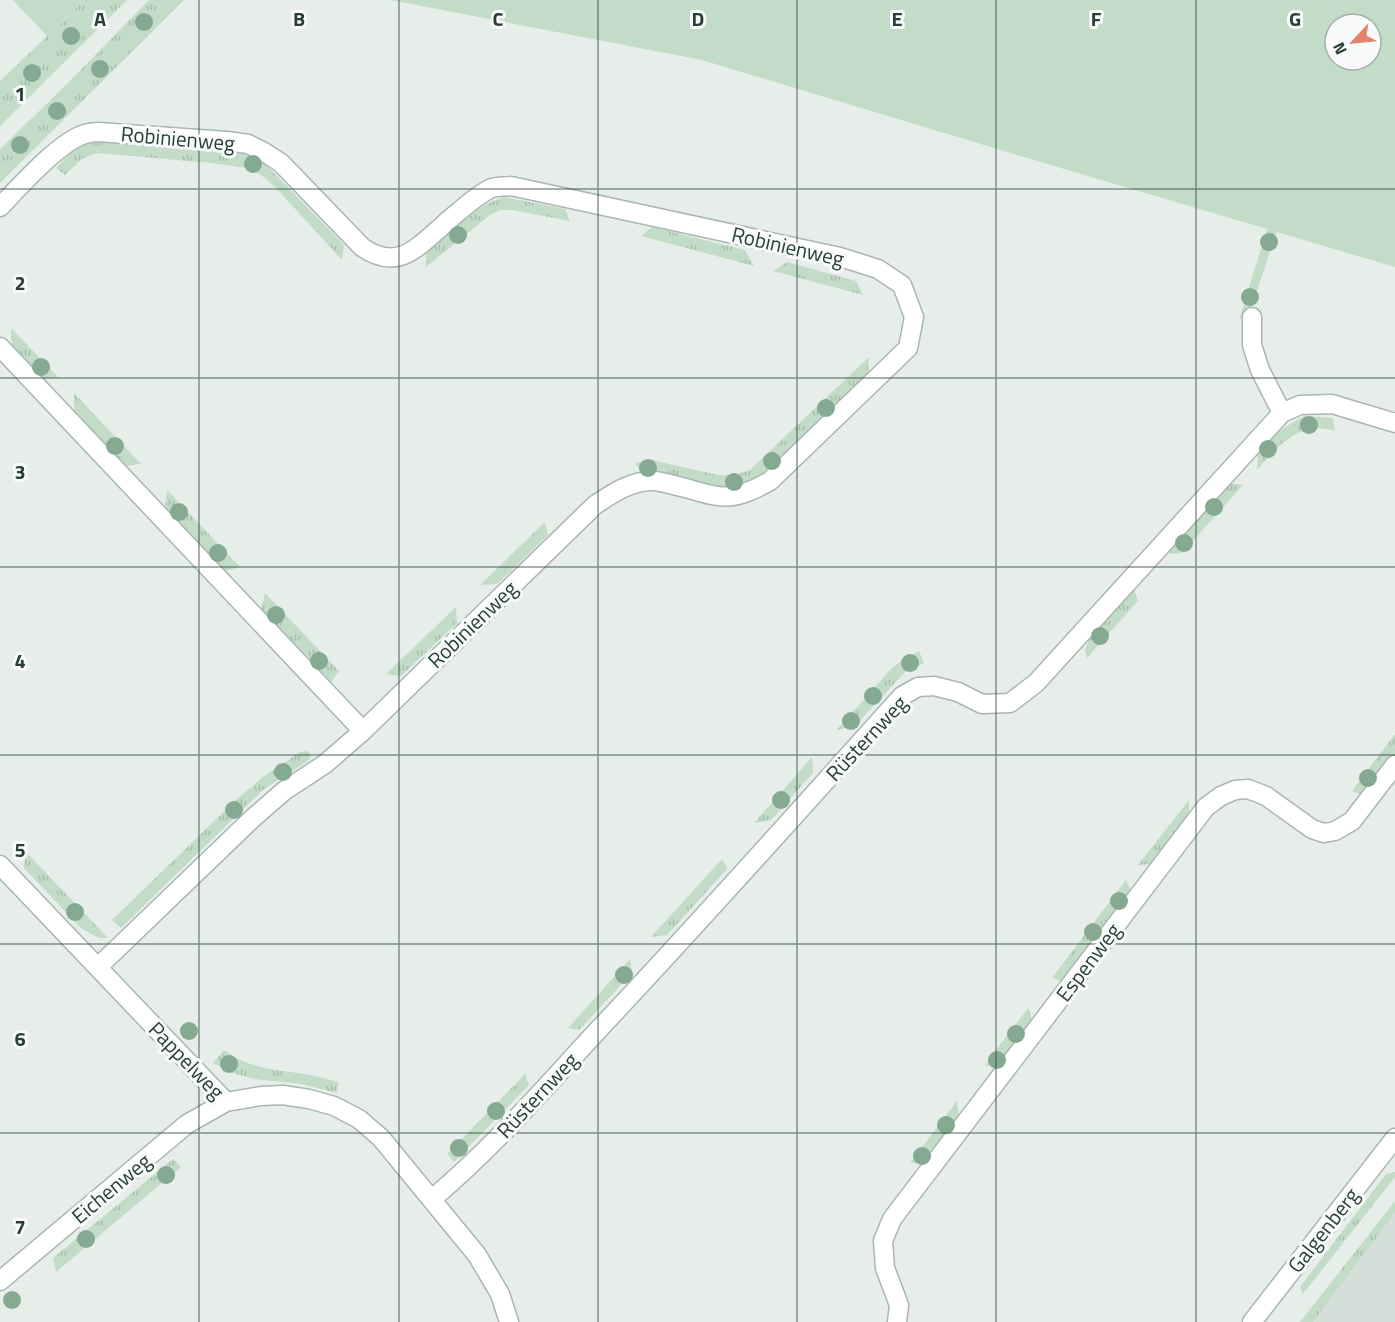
<svg xmlns="http://www.w3.org/2000/svg" width="1395" height="1322" font-family="'Titillium Web',sans-serif">
  <style>
    .built { fill: #d5ded9 }
    .grass { fill: url(#grass-tufts) }
    .park { fill: #c2dcc7; fill-rule: evenodd }
    .lines { fill: none; stroke-linecap: round; stroke-linejoin: round }
    .minor-casing { stroke: #aab6b0; stroke-width: 21 }
    .minor { stroke: #fff; stroke-width: 18 }
    .tree { fill: #85aa91 }
    .grid { fill: none; stroke: #273f36; stroke-width: 1.5; stroke-opacity: 0.55 }
    .labels { text-anchor: middle; dominant-baseline: central; stroke-width: 6; stroke-linejoin: round; paint-order: stroke }
    .street-label { font-size: 21px; fill: #273f36; stroke: #f7faf9 }
    .grid-label { font-size: 20px; text-anchor: middle; font-weight: bold; fill: #273f36; stroke: #f7faf9; stroke-width: 6; stroke-linejoin: round; paint-order: stroke }
  </style>
  <defs>
    <pattern id="grass-tufts" width="24" height="20" patternUnits="userSpaceOnUse" patternTransform="scale(1.5)"><rect width="24" height="20" fill="#c2dcc7"/><path d="M3 7l-1-3M5 7V3M7 7l1-3M15 17l-1-3M17 17v-4M19 17l1-3" fill="none" stroke="#a7beac"/></pattern>
  </defs>
  <rect width="100%" height="100%" fill="#e7eeea"/>
  <path class="built" d="M 1395,1213 L 1395,1322 L 1313,1322 Z"/>
  <path class="grass" d="M 85,0 L 127,0 L 0,126 L 0,81 Z
    M 149,0 L 184,0 L 0,183 L 0,149 L 65,86 Z
    M 101,142 L 243,154 L 259,160 L 271,170 L 344,245 L 342,260 L 276,188 L 261,175 L 247,168 L 211,163 L 97,153 L 83,158 L 65,175 L 56,168 L 73,150 L 87,143 Z
    M 504,197 L 565,209 L 570,221 L 512,210 L 500,210 L 490,215 L 426,267 L 426,254 C 450,233 473,206 504,197 Z
    M 652,227 L 745,250 L 754,266 L 641,236 Z
    M 1267,229 L 1277,231 L 1252,306 L 1239,320 Z
    M 787,262 L 856,281 L 863,295 L 773,271 Z
    M 11,328 L 58,377 L 43,379 L 12,348 Z
    M 869,357 L 868,376 L 764,475 L 739,488 L 724,489 L 684,479 L 643,474 L 635,463 L 652,460 L 718,475 L 734,475 L 750,470 Z
    M 74,393 L 141,464 L 126,466 L 74,412 Z
    M 1305,416 L 1333,418 L 1335,431 C 1299,420 1278,446 1257,470 L 1258,452 C 1274,435 1284,426 1305,416 Z
    M 1229,483 L 1243,485 L 1182,553 L 1170,554 L 1170,549 Z
    M 167,490 L 240,567 L 225,571 L 165,507 Z
    M 545,522 L 548,535 L 497,584 L 480,585 Z
    M 1134,589 L 1138,601 L 1087,658 L 1085,650 L 1089,640 Z
    M 265,593 L 339,671 L 331,682 L 261,609 Z
    M 456,607 L 457,623 L 401,676 L 386,674 Z
    M 919,651 L 924,663 L 905,672 L 855,726 L 837,730 L 889,671 L 898,663 Z
    M 1395,734 L 1395,754 L 1362,795 L 1352,791 Z
    M 307,751 L 311,755 L 309,760 L 263,790 L 121,928 L 112,920 L 238,798 L 263,777 L 300,752 Z
    M 812,757 L 813,773 L 771,820 L 754,823 Z
    M 1189,800 L 1189,818 L 1152,864 L 1138,865 Z
    M 26,852 L 108,938 L 99,938 L 82,929 L 24,868 Z
    M 722,859 L 728,868 L 667,935 L 651,937 Z
    M 1126,880 L 1132,893 L 1063,982 L 1052,978 Z
    M 630,959 L 632,973 L 579,1030 L 568,1028 Z
    M 1028,1008 L 1033,1022 L 999,1068 L 985,1065 Z
    M 224,1050 C 252,1070 273,1069 305,1074 C 316,1076 327,1079 338,1082 L 337,1093 L 301,1084 L 254,1079 L 233,1073 L 213,1063 Z
    M 525,1074 L 529,1085 L 454,1162 L 447,1154 Z
    M 957,1101 L 959,1119 L 925,1163 L 910,1163 Z
    M 173,1159 L 181,1167 L 56,1272 L 53,1258 Z
    M 1395,1172 L 1395,1177 L 1303,1294 L 1300,1287 L 1386,1174 Z
    M 1395,1201 L 1395,1213 L 1313,1322 L 1300,1322 Z"/>
  <path class="park" d="M 13,0 L 85,0 L 47,36 Z
    M 390,0 L 1395,0 L 1395,267 L 1007,152 L 702,60 ZM 1335,24 L 1371,24 L 1371,60 L 1335,60 Z"/>
  <g class="lines">
    <defs>
      <path id="minor" d="M 0,207 C 19,187 60,141 85,134 C 89,133 94,132 98,132 L 227,141 L 248,144 L 264,152 L 281,163 L 362,247 C 396,271 415,250 441,227 C 450,218 460,211 469,203 C 476,198 484,191 492,188 C 498,186 505,187 511,186 L 840,257 L 878,269 L 902,285 L 914,317 L 908,348 L 770,481 C 734,501 724,500 686,488 C 676,486 665,482 654,481 C 632,480 613,493 595,505 L 363,731 L 325,764 L 284,791 L 253,818 L 98,967
        M 0,347 L 363,731
        M 1282,413 L 1300,405 L 1332,404 L 1395,423
        M 0,865 L 226,1102
        M 432,1199 C 493,1148 546,1086 600,1028 C 703,919 802,807 902,696 L 918,687 L 934,686 L 958,692 L 982,704 L 1010,703 L 1036,683 L 1282,413 L 1260,370 L 1252,345 L 1252,317
        M 0,1281 L 187,1124 L 226,1102 L 261,1096 L 283,1095 L 309,1099 L 334,1106 L 359,1119 L 381,1138 L 477,1255 L 500,1294 L 509,1322
        M 897,1322 L 899,1305 L 885,1268 L 883,1241 L 892,1219 L 1206,807 L 1221,796 L 1235,790 L 1248,789 L 1266,796 L 1312,829 L 1324,833 L 1335,831 L 1352,821 L 1395,765
        M 1252,1322 L 1395,1138"/>
    </defs>
    <use href="#minor" class="minor-casing"/>
    <use href="#minor" class="minor"/>
  </g>
  <g class="tree">
    <circle cx="144" cy="22" r="9"/>
    <circle cx="71" cy="36" r="9"/>
    <circle cx="100" cy="69" r="9"/>
    <circle cx="32" cy="73" r="9"/>
    <circle cx="57" cy="111" r="9"/>
    <circle cx="20" cy="145" r="9"/>
    <circle cx="253" cy="164" r="9"/>
    <circle cx="458" cy="235" r="9"/>
    <circle cx="1269" cy="242" r="9"/>
    <circle cx="1250" cy="297" r="9"/>
    <circle cx="41" cy="367" r="9"/>
    <circle cx="826" cy="408" r="9"/>
    <circle cx="1309" cy="425" r="9"/>
    <circle cx="115" cy="446" r="9"/>
    <circle cx="1268" cy="449" r="9"/>
    <circle cx="772" cy="461" r="9"/>
    <circle cx="648" cy="468" r="9"/>
    <circle cx="734" cy="482" r="9"/>
    <circle cx="1214" cy="507" r="9"/>
    <circle cx="179" cy="512" r="9"/>
    <circle cx="1184" cy="543" r="9"/>
    <circle cx="218" cy="553" r="9"/>
    <circle cx="276" cy="615" r="9"/>
    <circle cx="1100" cy="636" r="9"/>
    <circle cx="319" cy="661" r="9"/>
    <circle cx="910" cy="663" r="9"/>
    <circle cx="873" cy="696" r="9"/>
    <circle cx="851" cy="721" r="9"/>
    <circle cx="283" cy="772" r="9"/>
    <circle cx="1368" cy="778" r="9"/>
    <circle cx="781" cy="800" r="9"/>
    <circle cx="234" cy="810" r="9"/>
    <circle cx="1119" cy="901" r="9"/>
    <circle cx="75" cy="912" r="9"/>
    <circle cx="1093" cy="932" r="9"/>
    <circle cx="624" cy="975" r="9"/>
    <circle cx="189" cy="1031" r="9"/>
    <circle cx="1016" cy="1034" r="9"/>
    <circle cx="997" cy="1060" r="9"/>
    <circle cx="229" cy="1064" r="9"/>
    <circle cx="496" cy="1111" r="9"/>
    <circle cx="946" cy="1125" r="9"/>
    <circle cx="459" cy="1148" r="9"/>
    <circle cx="922" cy="1156" r="9"/>
    <circle cx="166" cy="1175" r="9"/>
    <circle cx="86" cy="1239" r="9"/>
    <circle cx="12" cy="1300" r="9"/>
  </g>
  <path class="grid" d="M 199,0 L 199,1322M 399,0 L 399,1322M 598,0 L 598,1322M 797,0 L 797,1322M 996,0 L 996,1322M 1196,0 L 1196,1322M 0,189 L 1395,189M 0,378 L 1395,378M 0,567 L 1395,567M 0,755 L 1395,755M 0,944 L 1395,944M 0,1133 L 1395,1133"/>
  <g class="labels">
    <g class="street-label">
      <text transform="translate(178 138) rotate(5)">Robinienweg</text>
      <text transform="translate(788 246) rotate(13)">Robinienweg</text>
      <text transform="translate(472 624) rotate(-44)">Robinienweg</text>
      <text transform="translate(866 738) rotate(-47)">Rüsternweg</text>
      <text transform="translate(1088 962) rotate(-53)">Espenweg</text>
      <text transform="translate(187 1060) rotate(46)">Pappelweg</text>
      <text transform="translate(537 1095) rotate(-47)">Rüsternweg</text>
      <text transform="translate(111 1188) rotate(-40)">Eichenweg</text>
      <text transform="translate(1323 1230) rotate(-52)">Galgenberg</text>
    </g>
  </g>
  <g class="grid-label">
    <text x="100" y="26">A</text>
    <text x="299" y="26">B</text>
    <text x="498" y="26">C</text>
    <text x="698" y="26">D</text>
    <text x="897" y="26">E</text>
    <text x="1096" y="26">F</text>
    <text x="1295" y="26">G</text>
    <text x="20" y="101">1</text>
    <text x="20" y="290">2</text>
    <text x="20" y="479">3</text>
    <text x="20" y="668">4</text>
    <text x="20" y="857">5</text>
    <text x="20" y="1046">6</text>
    <text x="20" y="1234">7</text>
  </g>
  <g transform="translate(1353 42) rotate(244)"><circle r="28" fill="#f7faf9" stroke="#a4afab" stroke-width="1.5"/>
  <path d="M0-4.5L10 22L0 15L-10 22Z" fill="#e4826e"/>
  <text y="-9" font-size="16" font-weight="bold" text-anchor="middle" fill="#273f36">N</text>
  </g>
</svg>
